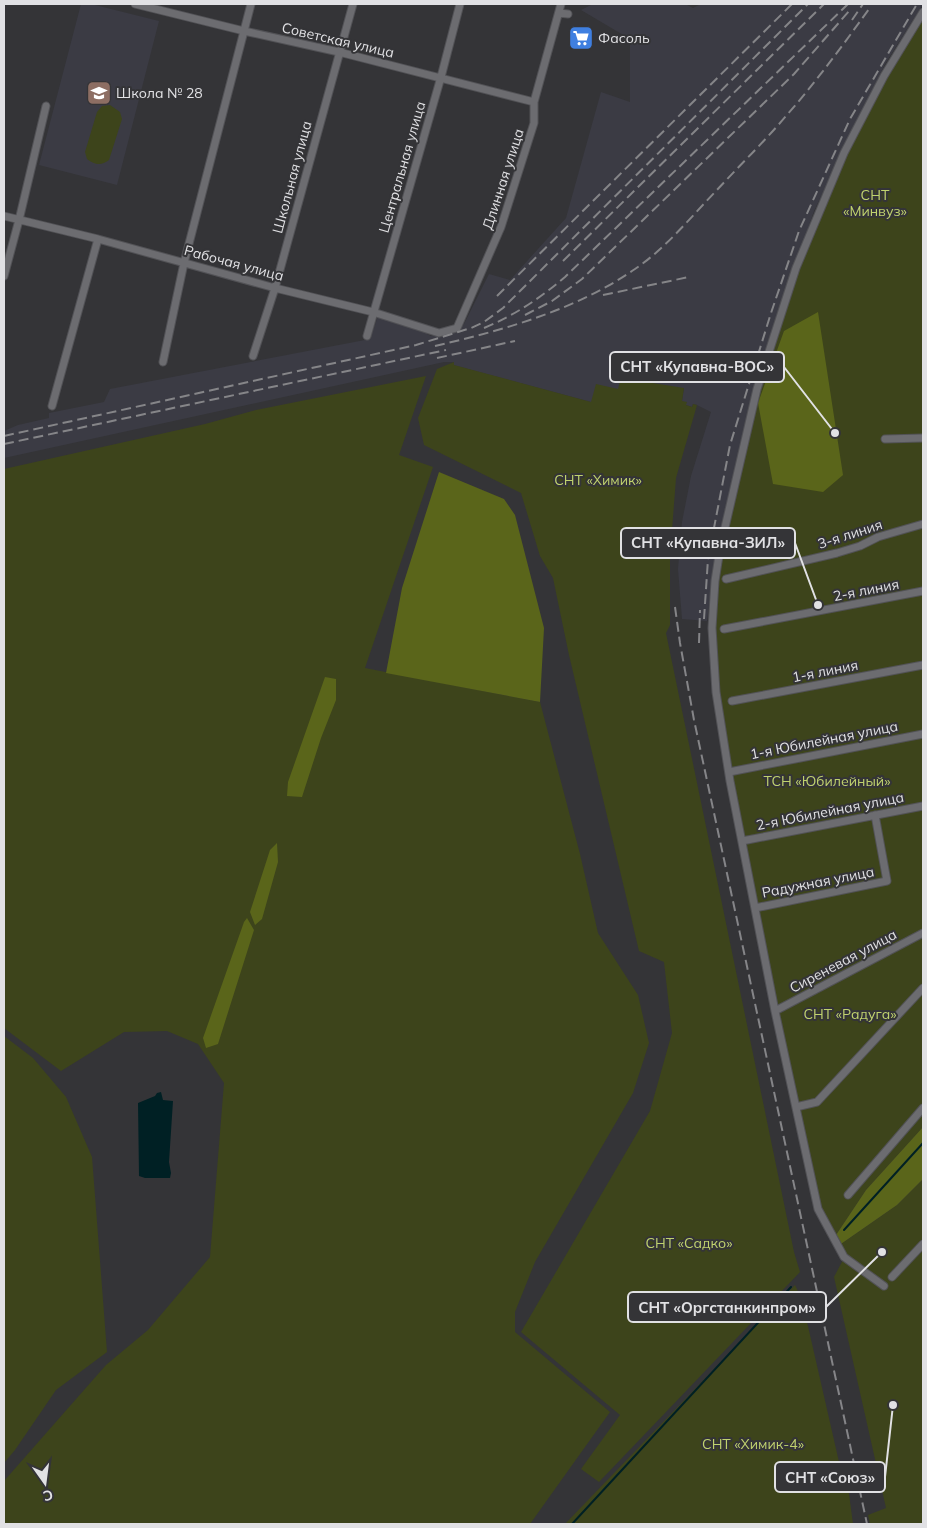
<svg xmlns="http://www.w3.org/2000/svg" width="927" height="1528" font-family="Mulish,sans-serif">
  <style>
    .built { fill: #3b3b44 }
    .green { fill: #3d441b }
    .forest { fill: #5a651a }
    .water { fill: #002024 }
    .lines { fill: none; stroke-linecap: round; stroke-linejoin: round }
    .stream { stroke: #002024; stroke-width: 2 }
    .street-casing { stroke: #525256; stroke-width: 9 }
    .street { stroke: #6c6c70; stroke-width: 7 }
    .rail { stroke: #858588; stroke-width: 2; stroke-dasharray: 10 5; stroke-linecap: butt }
    .labels { text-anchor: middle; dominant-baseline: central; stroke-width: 4; stroke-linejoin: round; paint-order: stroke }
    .poi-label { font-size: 14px; fill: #e1e1e4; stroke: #343437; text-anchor: start }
    .street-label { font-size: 14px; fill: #e1e1e4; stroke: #343437 }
    .park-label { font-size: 14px; fill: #c0d26e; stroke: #343437 }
    .leader { fill: none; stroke: #e1e1e4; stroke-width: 2 }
    .callout-dot { fill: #e1e1e4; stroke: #343437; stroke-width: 2 }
    .callout { fill: #343437; stroke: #e1e1e4; stroke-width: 2 }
    .callout-label { font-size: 15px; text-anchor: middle; font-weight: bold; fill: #e1e1e4 }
  </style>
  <rect width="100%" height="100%" fill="#343437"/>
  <path class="built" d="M 81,4 L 91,4 L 159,21 L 117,185 L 39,165 Z
    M 593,4 L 685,4 L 693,8 L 701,4 L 923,4 L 885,64 L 814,211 L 757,378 L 716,549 L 707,621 L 682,619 L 678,569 L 682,522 L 691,476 L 711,412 L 697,405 L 693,404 L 692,407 L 686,405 L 682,401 L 684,388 L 619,389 L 591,402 L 453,365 L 454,362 L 444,362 L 4,458 L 4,431 L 18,425 L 49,418 L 49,413 L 104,402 L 110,389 L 370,339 L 378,316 L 427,331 L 427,334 L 431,336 L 449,333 L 464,324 L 489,274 L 510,280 L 566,218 L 601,92 L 630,102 L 630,39 L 581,10 Z"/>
  <path class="green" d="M 923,12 L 923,1127 L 866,1190 L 834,1238 L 818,1209 L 775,1011 L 716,692 L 715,581 L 757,389 L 796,268 L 844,153 Z
    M 110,105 L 120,112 L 122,119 L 109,160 C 101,166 95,165 87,159 L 85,152 L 97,112 L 102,106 Z
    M 454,362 L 454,365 L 591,402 L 596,384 L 618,389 L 621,378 L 684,388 L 682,401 L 687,402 L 686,405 L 692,407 L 693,404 L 697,405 L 676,478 L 670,556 L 670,625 L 666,633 L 794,1252 L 800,1272 L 599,1482 L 581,1469 L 620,1415 L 521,1332 L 650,1111 L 672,1033 L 664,962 L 639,951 L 569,655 L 553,578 L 540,556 L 521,493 L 424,445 L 418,418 L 437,369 Z
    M 426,376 L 399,455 L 433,467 L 365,668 L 540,702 L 580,854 L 598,933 L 638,995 L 649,1043 L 633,1093 L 535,1262 L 515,1312 L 515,1332 L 610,1412 L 530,1524 L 4,1524 L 4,1481 L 106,1365 L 148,1330 L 210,1257 L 224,1083 L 198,1044 L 167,1031 L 124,1032 L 61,1071 L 4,1028 L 4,469 L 205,424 L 256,410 Z
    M 4,1036 L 33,1058 L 66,1097 L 92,1157 L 107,1352 L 56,1390 L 15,1450 L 4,1463 Z
    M 923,1179 L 923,1524 L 870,1524 L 868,1515 L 886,1508 L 834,1277 L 844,1258 L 838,1246 L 897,1205 Z
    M 795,1285 L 802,1300 L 842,1475 L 846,1471 L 853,1524 L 565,1524 Z"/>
  <path class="forest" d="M 818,312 L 843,475 L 823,492 L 773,484 L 758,403 L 784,331 Z
    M 439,472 L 504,499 L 515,515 L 544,628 L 540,702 L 386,673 L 402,588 Z
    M 325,677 L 336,679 L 336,700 L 321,738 L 302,797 L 287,796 L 288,782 Z
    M 277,843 L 278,862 L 262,919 L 255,925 L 250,912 L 270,850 Z
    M 247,918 L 254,930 L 218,1044 L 206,1048 L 203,1038 L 244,922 Z
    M 923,1127 L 923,1179 L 897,1205 L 838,1246 L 834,1238 L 866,1190 Z"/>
  <path class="water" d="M 161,1092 L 163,1100 L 173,1101 L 169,1162 L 171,1173 L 170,1178 L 145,1178 L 139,1176 L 138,1103 L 155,1096 L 157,1093 Z"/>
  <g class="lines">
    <path class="stream" d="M 844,1230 L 923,1143
      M 572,1524 L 791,1287"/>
    <defs>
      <path id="street" d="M 135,4 L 244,31 L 339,52 L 534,102
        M 559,13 L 568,14
        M 4,216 L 98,239 L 275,288 L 373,312 L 439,333 L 457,328 L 501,227 L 534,123 L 534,102 L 561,4
        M 4,276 L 19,220 L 46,106
        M 367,336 L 441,77 L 460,4
        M 253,356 L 275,288 L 353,4
        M 163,362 L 184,263 L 251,4
        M 52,406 L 98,239
        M 885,439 L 923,438
        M 726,579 L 837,553 L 860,546 L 878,537 L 923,524
        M 724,629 L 923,591
        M 732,701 L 923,665
        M 729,772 L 923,734
        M 742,841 L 923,806
        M 755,908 L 887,881 L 875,815
        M 775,1011 L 923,933
        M 796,1107 L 817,1102 L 923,988
        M 848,1195 L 923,1108
        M 892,1277 L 923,1244
        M 884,1286 L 844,1257 L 818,1209 L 775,1011 L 730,781 L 716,692 L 712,628 L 715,581 L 720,549 L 757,389 L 796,268 L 844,153 L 884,76 L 923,12"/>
    </defs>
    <use href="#street" class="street-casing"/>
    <use href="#street" class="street"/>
    <path class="rail" d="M 852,20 L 863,4
      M 563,261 L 824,4
      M 603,295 L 689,277
      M 497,296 L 792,4
      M 525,315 L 552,301 L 582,279 L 794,74 L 850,10
      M 484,328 C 515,315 539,299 565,277 L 848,4
      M 435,346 C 504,330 576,310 635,269 C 666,248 690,218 716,191 C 739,166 764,142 786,116 C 816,82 843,45 869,9
      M 437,358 L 515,341
      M 4,436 L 416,345 L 471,328 L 484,322 L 503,308 L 808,4
      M 4,444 L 446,350
      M 675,607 L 680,643 L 694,720 L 867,1524
      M 704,619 L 708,559 L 730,445 L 771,313 L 799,231 L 850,119 L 917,4
      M 699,643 L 700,610"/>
  </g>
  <defs>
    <symbol id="supermarket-square" viewBox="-11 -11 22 22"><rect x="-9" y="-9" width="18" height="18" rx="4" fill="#3f7fe0" stroke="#343437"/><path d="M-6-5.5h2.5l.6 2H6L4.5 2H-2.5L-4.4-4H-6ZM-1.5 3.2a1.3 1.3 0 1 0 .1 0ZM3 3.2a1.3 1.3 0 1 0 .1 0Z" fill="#fff"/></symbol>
    <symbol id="school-square" viewBox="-11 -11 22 22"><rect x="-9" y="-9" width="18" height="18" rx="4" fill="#8d6e63" stroke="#343437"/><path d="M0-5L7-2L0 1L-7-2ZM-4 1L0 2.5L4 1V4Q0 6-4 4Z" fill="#fff"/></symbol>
  </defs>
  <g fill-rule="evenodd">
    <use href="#supermarket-square" x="567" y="24" width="28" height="28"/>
    <use href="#school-square" x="85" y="79" width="28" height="28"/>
  </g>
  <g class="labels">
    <g class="poi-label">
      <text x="598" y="38">Фасоль</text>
      <text x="116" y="93">Школа № 28</text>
    </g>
    <g class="street-label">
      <text transform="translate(338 40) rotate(13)">Советская улица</text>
      <text transform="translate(402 167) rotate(-74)">Центральная улица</text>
      <text transform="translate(292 177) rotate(-75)">Школьная улица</text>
      <text transform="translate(503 179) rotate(-72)">Длинная улица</text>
      <text transform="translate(234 263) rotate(15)">Рабочая улица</text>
      <text transform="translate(850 534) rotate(-18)">3-я линия</text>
      <text transform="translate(866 590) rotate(-11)">2-я линия</text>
      <text transform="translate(825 671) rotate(-11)">1-я линия</text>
      <text transform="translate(824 740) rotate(-11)">1-я Юбилейная улица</text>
      <text transform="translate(830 811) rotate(-11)">2-я Юбилейная улица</text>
      <text transform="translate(818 882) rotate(-11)">Радужная улица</text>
      <text transform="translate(843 961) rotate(-28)">Сиреневая улица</text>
    </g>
    <g class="park-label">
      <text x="875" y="195">СНТ<tspan x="875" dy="16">«Минвуз»</tspan></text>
      <text x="598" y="480">СНТ «Химик»</text>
      <text x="827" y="781">ТСН «Юбилейный»</text>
      <text x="850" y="1014">СНТ «Радуга»</text>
      <text x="689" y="1243">СНТ «Садко»</text>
      <text x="753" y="1444">СНТ «Химик-4»</text>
    </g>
  </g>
  <path class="leader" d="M835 433L784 367M818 605L795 543M882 1252L826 1307M893 1405L885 1477"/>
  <g class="callout-dot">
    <circle cx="835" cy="433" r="5"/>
    <circle cx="818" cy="605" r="5"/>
    <circle cx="882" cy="1252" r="5"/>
    <circle cx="893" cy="1405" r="5"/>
  </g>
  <g class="callout">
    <rect x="610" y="352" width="174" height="30" rx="5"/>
    <rect x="621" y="528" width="174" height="30" rx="5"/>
    <rect x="628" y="1292" width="198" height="30" rx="5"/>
    <rect x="775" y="1462" width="110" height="30" rx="5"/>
  </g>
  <g class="callout-label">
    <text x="697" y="372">СНТ «Купавна-ВОС»</text>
    <text x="708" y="548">СНТ «Купавна-ЗИЛ»</text>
    <text x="727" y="1313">СНТ «Оргстанкинпром»</text>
    <text x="830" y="1483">СНТ «Союз»</text>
  </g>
  <rect width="927" height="1528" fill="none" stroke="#e1e1e4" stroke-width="10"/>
  <g transform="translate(45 1483) rotate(166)" stroke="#343437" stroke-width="4" paint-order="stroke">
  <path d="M0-4L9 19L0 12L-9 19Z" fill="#e1e1e4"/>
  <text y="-8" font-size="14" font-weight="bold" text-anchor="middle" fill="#e1e1e4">С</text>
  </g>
</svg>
